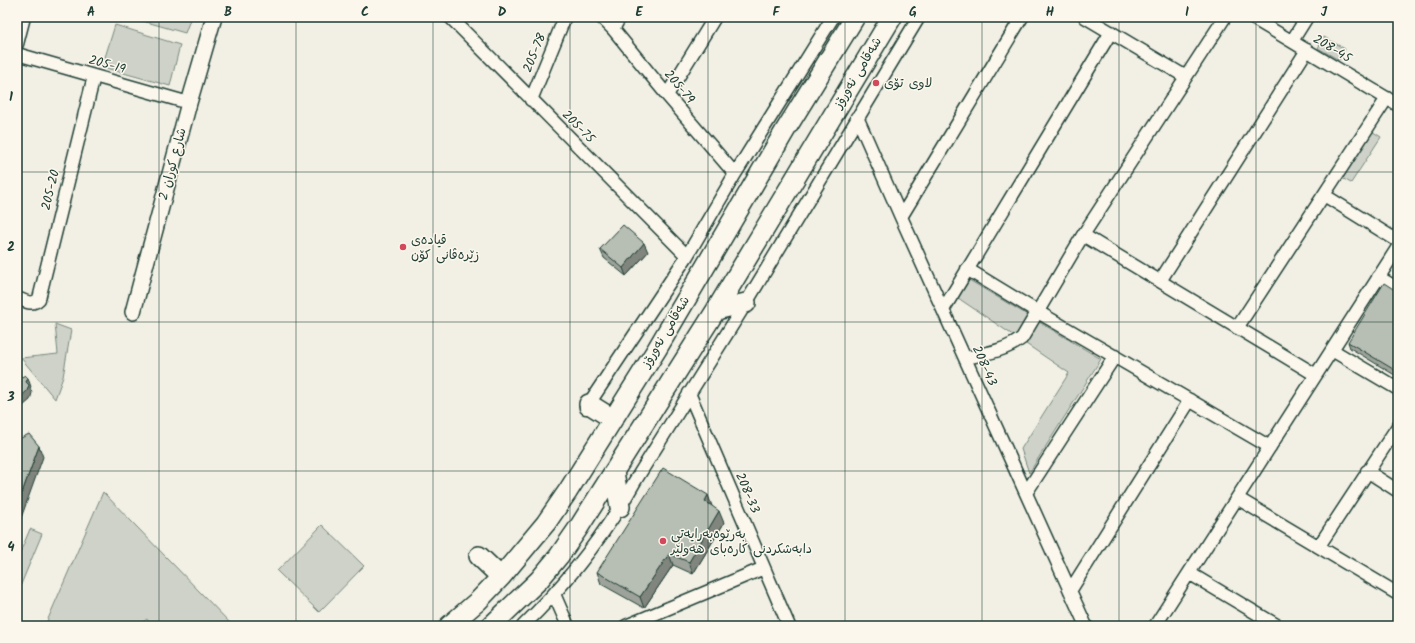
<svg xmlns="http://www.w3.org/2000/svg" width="1415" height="643" font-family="Kalam,'Playpen Sans Arabic',sans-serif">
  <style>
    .green { fill: #cfd2c8; stroke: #77887e }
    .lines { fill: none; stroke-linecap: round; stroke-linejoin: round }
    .minor-casing { stroke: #1f3d34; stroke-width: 15 }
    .tertiary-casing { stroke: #1f3d34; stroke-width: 18 }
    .primary-casing { stroke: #1f3d34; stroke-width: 22 }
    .minor { stroke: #fbf7ec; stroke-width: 12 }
    .tertiary { stroke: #fbf7ec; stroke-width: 15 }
    .primary { stroke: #fbf7ec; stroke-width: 19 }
    .wall { fill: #9da39a; stroke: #1f3d34 }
    .shaded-wall { fill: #80857d; stroke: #1f3d34 }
    .building { fill: #b7beb3; stroke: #1f3d34 }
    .grid { fill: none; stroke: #1f3d34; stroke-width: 1; stroke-opacity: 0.55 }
    .poi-dot { fill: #d1495b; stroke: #fbf7ec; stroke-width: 1.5 }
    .labels { text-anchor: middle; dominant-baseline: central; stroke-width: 3; stroke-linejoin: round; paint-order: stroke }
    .street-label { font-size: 13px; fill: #1f3d34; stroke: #fbf7ec }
    .poi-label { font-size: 13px; fill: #1f3d34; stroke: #fbf7ec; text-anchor: start }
    .neatline { fill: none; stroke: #1f3d34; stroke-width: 1.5 }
    .grid-label { font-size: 13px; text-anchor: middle; font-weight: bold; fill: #1f3d34 }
  </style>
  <rect width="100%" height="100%" fill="#f2f0e5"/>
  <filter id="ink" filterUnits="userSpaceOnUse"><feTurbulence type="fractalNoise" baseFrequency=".025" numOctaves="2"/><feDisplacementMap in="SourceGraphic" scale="8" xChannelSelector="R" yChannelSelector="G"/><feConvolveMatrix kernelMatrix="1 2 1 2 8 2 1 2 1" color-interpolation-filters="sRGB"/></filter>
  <g filter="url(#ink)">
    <path class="green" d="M 129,17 L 191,17 L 185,33 Z
      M 115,25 L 180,45 L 170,86 L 102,67 Z
      M 1324,37 L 1345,49 L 1339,60 L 1318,48 Z
      M 1370,130 L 1381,137 L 1351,183 L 1340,177 Z
      M 969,280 L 1101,359 L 1029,473 L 1021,449 L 1069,373 L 958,298 Z
      M 55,324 L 71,330 L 63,377 L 55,399 L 21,358 L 58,354 Z
      M 103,492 L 233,626 L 152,626 L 147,619 L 137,626 L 45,626 Z
      M 322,525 L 364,566 L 319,612 L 277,571 Z
      M 30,529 L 42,534 L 17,594 L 17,560 Z"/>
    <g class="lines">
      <defs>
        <path id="minor" d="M 450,17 L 687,256
          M 601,17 L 613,29 L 667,95 L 735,174
          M 1085,17 L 1186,77
          M 1251,17 L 1398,105
          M 613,29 L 620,17
          M 1292,41 L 1307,17
          M 17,44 L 24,17
          M 17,54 L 189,103
          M 667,95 L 715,17
          M 531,100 L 565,17
          M 857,117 L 901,217 L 1086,626
          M 1324,195 L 1398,241
          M 901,217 L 1022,17
          M 1083,235 L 1316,375
          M 967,269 L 1038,312 L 1270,447
          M 1378,277 L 1398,289
          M 1160,281 L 1307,50
          M 17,298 C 25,301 32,306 39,299 L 94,76
          M 943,310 L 1111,32
          M 1237,328 L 1387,98
          M 1332,350 L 1398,389
          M 965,358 C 984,354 1006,351 1022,338 L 1083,235 L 1225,17
          M 689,393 L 789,626
          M 586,408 L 687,256 L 735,174 L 833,17
          M 1367,471 L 1398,491
          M 1026,493 L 1115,356
          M 1237,498 L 1398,594
          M 1319,546 L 1398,426
          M 1189,573 L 1278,626
          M 1070,591 L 1190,400
          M 554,594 L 568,626
          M 523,626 C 567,583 605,535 635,481 L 746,303 L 919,17
          M 626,626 L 764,568
          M 1155,626 L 1398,247"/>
        <path id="tertiary" d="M 133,312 L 189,103 L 214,17"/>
        <path id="primary" d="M 716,310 L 746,303
          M 589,404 L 613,419
          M 614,472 L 620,507
          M 479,556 L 501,577
          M 449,626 L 478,601 L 501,577 L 546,523 L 568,491 L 657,349 L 786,129 L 855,17
          M 491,626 L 539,580 L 559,556 L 579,527 L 716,310 L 892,17"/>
      </defs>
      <use href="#minor" class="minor-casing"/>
      <use href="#tertiary" class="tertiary-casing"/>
      <use href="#primary" class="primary-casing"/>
      <use href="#minor" class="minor"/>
      <use href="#tertiary" class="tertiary"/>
      <use href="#primary" class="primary"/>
    </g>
    <path class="wall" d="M 600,249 L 648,252 L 626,276 L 604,258 Z
      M 1398,292 L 1398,377 L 1350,348 L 1348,342 Z
      M 712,506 L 724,523 L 693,574 L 673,565 L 644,608 L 601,584 L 597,572 Z"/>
    <path class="shaded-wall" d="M 644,243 L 648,252 L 626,276 L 623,268 Z
      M 28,378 L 31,387 L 30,388 L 32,393 L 30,400 L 17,411 L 17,400 Z
      M 39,446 L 43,457 L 17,529 L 17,506 Z
      M 708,495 L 712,506 L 705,501 Z
      M 719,511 L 724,523 L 693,574 L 689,562 Z
      M 669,554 L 673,565 L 644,608 L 640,597 Z"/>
    <path class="building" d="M 623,225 L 644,243 L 623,268 L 600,249 Z
      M 1384,283 L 1398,292 L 1398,372 L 1348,342 Z
      M 17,372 L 22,377 L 25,375 L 28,378 L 26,382 L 29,385 L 27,391 L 17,400 Z
      M 29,434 L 39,446 L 17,506 L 17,440 Z
      M 663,468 L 708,495 L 705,501 L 719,511 L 689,562 L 669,554 L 640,597 L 597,572 Z"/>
  </g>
  <path class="grid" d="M 159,17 L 159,626M 296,17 L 296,626M 433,17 L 433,626M 570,17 L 570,626M 708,17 L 708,626M 845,17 L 845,626M 982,17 L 982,626M 1119,17 L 1119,626M 1256,17 L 1256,626M 17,172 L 1398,172M 17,322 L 1398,322M 17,471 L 1398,471"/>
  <g class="poi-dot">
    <circle cx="876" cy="83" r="4"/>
    <circle cx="403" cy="247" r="4"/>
    <circle cx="663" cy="541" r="4"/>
  </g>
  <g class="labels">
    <g class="street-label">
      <text transform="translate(1332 49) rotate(31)">208-45</text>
      <text transform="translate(535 53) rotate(-68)">205-78</text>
      <text transform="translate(107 65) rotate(16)">205-19</text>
      <text transform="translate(858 73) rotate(-59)">شەقامی نەورۆز</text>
      <text transform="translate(679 87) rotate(50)">205-79</text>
      <text transform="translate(578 127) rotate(45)">205-75</text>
      <text transform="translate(173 164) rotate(-75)">شارع كوران 2</text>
      <text transform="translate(51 190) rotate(-76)">205-20</text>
      <text transform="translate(666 332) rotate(-59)">شەقامی نەورۆز</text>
      <text transform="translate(984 366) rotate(66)">208-43</text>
      <text transform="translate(747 493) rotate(67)">208-33</text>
    </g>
    <g class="poi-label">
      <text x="884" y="83">لاوی تۆی</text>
      <text x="411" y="240">قیادەی<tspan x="411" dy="15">زێرەڤانی کۆن</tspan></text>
      <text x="671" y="534">بەرێوەبەرایەتی<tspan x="671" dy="15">دابەشکردنی کارەبای هەولێر</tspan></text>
    </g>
  </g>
  <rect width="1415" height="643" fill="none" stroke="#fbf7ec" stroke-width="44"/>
  <rect x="22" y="22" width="1371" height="599" class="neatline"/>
  <g class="grid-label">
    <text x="91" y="16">A</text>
    <text x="228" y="16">B</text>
    <text x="365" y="16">C</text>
    <text x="502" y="16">D</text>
    <text x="639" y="16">E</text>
    <text x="776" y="16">F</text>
    <text x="913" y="16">G</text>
    <text x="1050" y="16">H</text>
    <text x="1187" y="16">I</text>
    <text x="1324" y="16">J</text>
    <text x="11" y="101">1</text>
    <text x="11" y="251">2</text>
    <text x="11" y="401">3</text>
    <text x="11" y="551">4</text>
  </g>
</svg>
